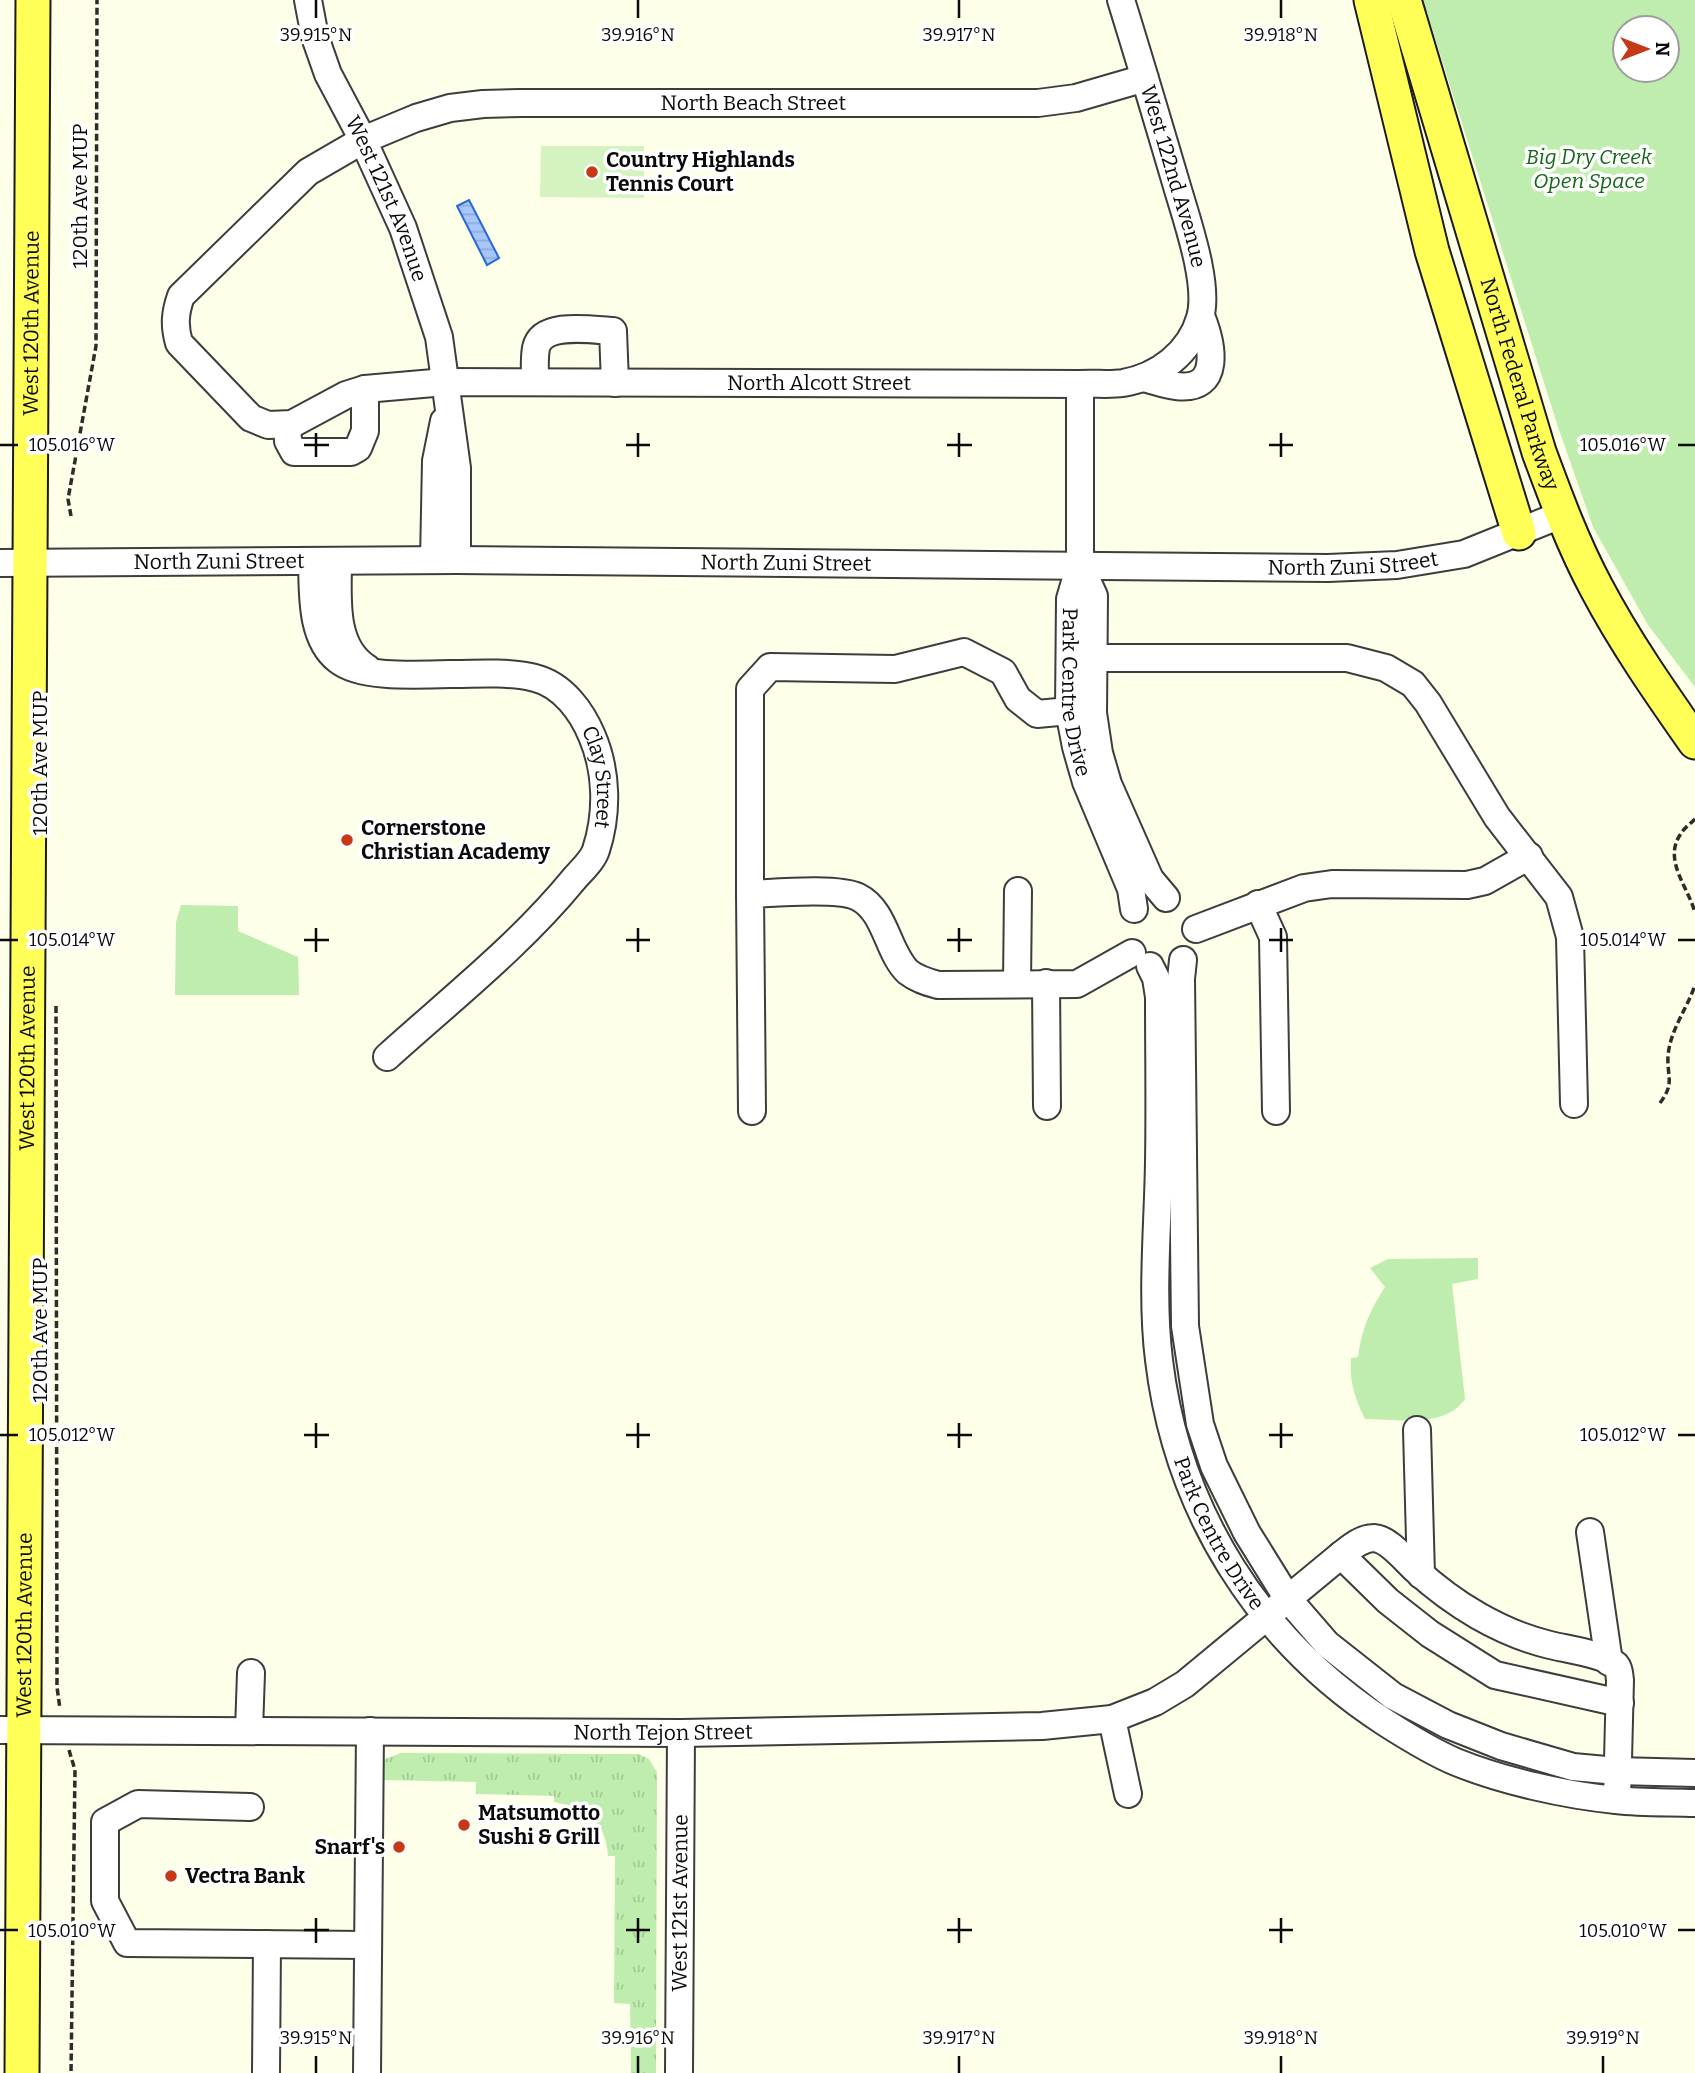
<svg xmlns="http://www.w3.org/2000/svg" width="1695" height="2073" font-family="Bitter,serif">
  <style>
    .grass { fill: url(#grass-tufts) }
    .park { fill: #bfedae; fill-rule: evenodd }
    .pitch { fill: #d5f3c1 }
    .water { fill: url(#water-rules); stroke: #2767da; stroke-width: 2 }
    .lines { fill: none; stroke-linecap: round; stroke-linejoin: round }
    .minor-casing { stroke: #3d3d3d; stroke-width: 30 }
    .major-casing { stroke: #1b1b1b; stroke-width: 37 }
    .path { stroke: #2c2c2c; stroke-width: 3.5; stroke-dasharray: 7 3.5; stroke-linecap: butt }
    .minor { stroke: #fff; stroke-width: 26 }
    .major { stroke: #ffff58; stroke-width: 33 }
    .ticks { fill: none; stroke: #0a0a0a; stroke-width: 2.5 }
    .poi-dot { fill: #c63917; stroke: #fff; stroke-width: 2.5 }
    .labels { text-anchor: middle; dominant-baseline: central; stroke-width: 7; stroke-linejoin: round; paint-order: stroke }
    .street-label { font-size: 21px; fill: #0a0a0a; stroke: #fff }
    .park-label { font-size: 21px; font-style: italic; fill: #166719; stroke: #fff }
    .poi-label { font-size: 21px; font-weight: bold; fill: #0a0a0a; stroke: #fff; text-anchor: start }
    .ticks-label { font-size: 18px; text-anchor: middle; fill: #0a0a0a; stroke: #fff; stroke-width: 7; stroke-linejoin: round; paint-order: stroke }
  </style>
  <defs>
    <pattern id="grass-tufts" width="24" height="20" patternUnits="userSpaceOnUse" patternTransform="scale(1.75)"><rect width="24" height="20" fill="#bfedae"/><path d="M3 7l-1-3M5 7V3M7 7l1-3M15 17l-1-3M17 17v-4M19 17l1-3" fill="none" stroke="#a3ca94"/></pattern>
    <pattern id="water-rules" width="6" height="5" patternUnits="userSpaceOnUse" patternTransform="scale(1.75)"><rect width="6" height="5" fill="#a7c7fc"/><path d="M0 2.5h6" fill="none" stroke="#8eaad7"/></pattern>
  </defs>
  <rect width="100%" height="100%" fill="#feffe8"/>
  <path class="grass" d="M 401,1753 L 639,1754 L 649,1759 L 657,1772 L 656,2073 L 631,2073 L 630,2004 L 614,2003 L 615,1856 L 608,1856 C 606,1821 586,1809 554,1802 L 554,1796 L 476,1794 L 476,1782 L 383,1780 L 382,1760 Z"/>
  <path class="park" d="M 1423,0 L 1695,0 L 1695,687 L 1648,625 L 1593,527 L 1558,427 ZM 1667,28 L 1667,70 L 1625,70 L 1625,28 Z
    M 181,905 L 238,906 L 238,931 L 298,957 L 299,995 L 175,995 L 176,922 Z
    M 1478,1258 L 1478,1279 L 1452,1284 L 1465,1399 C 1445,1429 1396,1419 1365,1419 C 1355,1399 1349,1381 1351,1358 L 1358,1357 C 1361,1330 1370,1310 1385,1287 L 1370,1268 L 1388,1259 Z"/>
  <path class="pitch" d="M 541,146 L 644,146 L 644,198 L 540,197 Z"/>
  <path class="water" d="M 469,200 L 499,258 L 487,265 L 457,206 Z"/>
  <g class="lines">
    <defs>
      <g id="minor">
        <path id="s1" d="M 308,0 L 315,37 L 328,74 L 363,140 L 403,228 L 439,337 L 457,468 L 457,560"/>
        <path id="s2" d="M 1121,0 C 1140,61 1158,122 1176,183 C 1186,218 1210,284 1200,318 C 1190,353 1158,377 1123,383 C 1109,385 1094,383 1080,384 L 445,382 L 365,389 L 346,395 L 292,424 L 268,425 L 251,418 L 179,343 C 174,325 175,313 181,296 L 308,172 L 363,140 L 416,118 L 450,108 L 483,104 L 521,103 L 1038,103 L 1076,98 L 1145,78"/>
        <path d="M 1143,378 C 1153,380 1165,385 1176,386 C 1223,392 1212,343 1201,316"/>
        <path d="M 535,382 C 535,371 534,359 536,348 C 542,321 592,330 613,331 L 615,383"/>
        <path id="s3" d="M 1080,384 L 1080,565 L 1070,599 L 1069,711 L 1076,747 L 1086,782 L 1131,889 L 1134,909"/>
        <path d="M 287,425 L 288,441 L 294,452 L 351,452 L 358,448 L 365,431 L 365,389"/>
        <path d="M 434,560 L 436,461 L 444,421"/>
        <path id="s4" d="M 312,561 C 313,592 310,638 338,660 C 374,689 485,664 535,678 C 563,685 582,712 592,736 C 607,771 608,813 596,850 C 593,860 581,871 574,879 C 520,945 450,1000 387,1057"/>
        <path d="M 338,561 C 338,596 332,646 367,668"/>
        <path id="s5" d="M 0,563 L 457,560 L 1328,568 L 1397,565 L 1464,554 L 1563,514"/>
        <path d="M 1080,565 L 1094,596 L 1093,713 L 1099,753 L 1108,784 L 1150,879 L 1166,898"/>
        <path d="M 1094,658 L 1347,658 L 1386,668 L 1413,684 L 1428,703 L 1497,817 L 1559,897 L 1570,937 L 1574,1104"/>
        <path d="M 750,894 L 750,689 L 770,667 L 895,669 L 964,652 L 1003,672 L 1018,699 L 1037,714 L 1069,711"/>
        <path d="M 1258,904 L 1273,937 L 1276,1111"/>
        <path d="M 1196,929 L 1304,888 L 1332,884 L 1467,885 L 1485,881 L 1529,856"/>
        <path d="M 1183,960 L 1181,979 L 1185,1326 L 1200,1424 L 1214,1466 L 1247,1533 L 1288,1599 L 1327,1644 L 1393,1696 L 1448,1725 L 1501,1746 L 1573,1767 L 1617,1771 L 1695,1773"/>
        <path id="s6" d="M 1150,966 L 1156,978 L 1159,997 C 1159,1052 1160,1107 1159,1162 C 1158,1227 1151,1295 1159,1360 C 1177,1511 1259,1641 1386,1723 C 1408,1737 1432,1752 1456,1762 C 1503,1781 1565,1795 1616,1800 C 1642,1803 1669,1802 1695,1803"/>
        <path d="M 1017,983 L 1018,891"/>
        <path d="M 1046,983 L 1047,1106"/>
        <path d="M 752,1111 L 750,894 C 774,893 838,887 858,897 C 886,911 887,952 908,972 C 917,979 927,982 938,985 L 1077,984 L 1132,953"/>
        <path d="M 1417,1430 L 1421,1575"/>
        <path d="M 1590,1532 L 1609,1662"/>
        <path d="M 1341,1555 L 1388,1601 L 1430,1634 L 1495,1675 L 1620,1703"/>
        <path d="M 1112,1719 L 1128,1794"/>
        <path id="s7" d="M 0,1730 L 681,1733 L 1042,1726 L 1112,1719 L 1155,1702 L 1185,1684 L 1341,1555 C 1350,1548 1361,1538 1374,1538 C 1389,1539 1405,1560 1416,1570 C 1453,1604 1500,1633 1550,1645 C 1566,1649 1604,1654 1616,1665 C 1620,1670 1619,1675 1620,1680 L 1617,1800"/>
        <path d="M 249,1730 L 251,1673"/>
        <path d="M 250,1807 L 138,1804 L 105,1822 L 105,1901 L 127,1943 L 368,1945"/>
        <path d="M 266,2073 L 267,1944"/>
        <path d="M 367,2073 L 370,1731"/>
        <path id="s8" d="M 679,2073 L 681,1733"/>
      </g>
      <g id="major">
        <path d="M 1371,0 L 1432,251 L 1519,533"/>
        <path id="s9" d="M 1404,0 L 1539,452 C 1556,498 1573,544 1596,587 C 1625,642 1660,692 1695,742"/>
        <path id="s10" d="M 22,2073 L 33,0"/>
      </g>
    </defs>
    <use href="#minor" class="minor-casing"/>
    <use href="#major" class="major-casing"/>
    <path class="path" d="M 71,516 L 68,499 L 96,346 L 97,0
      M 1695,819 C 1690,824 1683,829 1680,835 C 1663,861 1689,888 1695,913
      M 56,1006 L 57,1687 L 60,1709
      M 1660,1103 C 1675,1083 1667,1078 1668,1056 C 1670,1030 1687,1009 1695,985
      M 69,1750 L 75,1770 L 71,2073"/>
    <use href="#minor" class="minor"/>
    <use href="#major" class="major"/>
  </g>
  <path class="ticks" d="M 316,0 L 316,18M 638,0 L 638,18M 959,0 L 959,18M 1281,0 L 1281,18M 316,433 L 316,457M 638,433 L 638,457M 959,433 L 959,457M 1281,433 L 1281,457M 0,445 L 18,445M 304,445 L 329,445M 626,445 L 650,445M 947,445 L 972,445M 1269,445 L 1293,445M 1678,445 L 1695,445M 316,928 L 316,952M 638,928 L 638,952M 959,928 L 959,952M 1281,928 L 1281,952M 0,940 L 18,940M 304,940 L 329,940M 626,940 L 650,940M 947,940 L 972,940M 1269,940 L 1293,940M 1678,940 L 1695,940M 316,1423 L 316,1448M 638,1423 L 638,1448M 959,1423 L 959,1448M 1281,1423 L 1281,1448M 0,1435 L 18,1435M 304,1435 L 329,1435M 626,1435 L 650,1435M 947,1435 L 972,1435M 1269,1435 L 1293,1435M 1678,1435 L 1695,1435M 316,1918 L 316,1943M 638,1918 L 638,1943M 959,1918 L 959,1943M 1281,1918 L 1281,1943M 0,1930 L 18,1930M 304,1930 L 329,1930M 626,1930 L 650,1930M 947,1930 L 972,1930M 1269,1930 L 1293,1930M 1678,1930 L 1695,1930M 316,2056 L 316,2073M 638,2056 L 638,2073M 959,2056 L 959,2073M 1281,2056 L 1281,2073M 1603,2056 L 1603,2073"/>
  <g class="poi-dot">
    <circle cx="592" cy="172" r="7"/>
    <circle cx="347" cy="840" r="7"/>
    <circle cx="464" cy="1825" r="7"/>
    <circle cx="399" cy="1847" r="7"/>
    <circle cx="171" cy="1876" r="7"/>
  </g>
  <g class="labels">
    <g class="street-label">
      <text stroke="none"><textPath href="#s2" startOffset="2107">North Beach Street</textPath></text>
      <text stroke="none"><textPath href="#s2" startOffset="184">West 122nd Avenue</textPath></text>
      <text transform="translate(80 196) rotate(-90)">120th Ave MUP</text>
      <text stroke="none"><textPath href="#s1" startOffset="215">West 121st Avenue</textPath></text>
      <text stroke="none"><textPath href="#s10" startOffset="1750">West 120th Avenue</textPath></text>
      <text x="819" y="383">North Alcott Street</text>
      <text stroke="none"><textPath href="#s9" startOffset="401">North Federal Parkway</textPath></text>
      <text stroke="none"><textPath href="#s5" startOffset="219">North Zuni Street</textPath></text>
      <text stroke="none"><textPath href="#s5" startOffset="1353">North Zuni Street</textPath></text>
      <text stroke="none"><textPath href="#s5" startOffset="786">North Zuni Street</textPath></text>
      <text stroke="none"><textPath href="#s3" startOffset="310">Park Centre Drive</textPath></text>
      <text transform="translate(40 763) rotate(-90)">120th Ave MUP</text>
      <text stroke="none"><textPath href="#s4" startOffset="432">Clay Street</textPath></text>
      <text stroke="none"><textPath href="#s10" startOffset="1015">West 120th Avenue</textPath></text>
      <text transform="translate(40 1330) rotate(-90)">120th Ave MUP</text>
      <text stroke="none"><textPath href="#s6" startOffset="581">Park Centre Drive</textPath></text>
      <text stroke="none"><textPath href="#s10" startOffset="448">West 120th Avenue</textPath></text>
      <text stroke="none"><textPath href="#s7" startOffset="663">North Tejon Street</textPath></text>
      <text stroke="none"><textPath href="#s8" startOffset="170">West 121st Avenue</textPath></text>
    </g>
    <g class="park-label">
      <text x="1589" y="157">Big Dry Creek<tspan x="1589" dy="24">Open Space</tspan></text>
    </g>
    <g class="poi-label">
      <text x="606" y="160">Country Highlands<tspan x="606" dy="24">Tennis Court</tspan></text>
      <text x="361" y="828">Cornerstone<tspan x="361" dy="24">Christian Academy</tspan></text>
      <text x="478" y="1813">Matsumotto<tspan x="478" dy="24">Sushi &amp; Grill</tspan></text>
      <text x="385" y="1847" text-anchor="end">Snarf's</text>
      <text x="185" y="1876">Vectra Bank</text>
    </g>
  </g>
  <g class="ticks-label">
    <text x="316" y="41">39.915°N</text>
    <text x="638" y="41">39.916°N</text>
    <text x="959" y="41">39.917°N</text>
    <text x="1281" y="41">39.918°N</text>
    <text x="1623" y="451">105.016°W</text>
    <text x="72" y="451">105.016°W</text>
    <text x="1623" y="946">105.014°W</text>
    <text x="72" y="946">105.014°W</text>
    <text x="1623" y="1441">105.012°W</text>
    <text x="72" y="1441">105.012°W</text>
    <text x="1623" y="1937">105.010°W</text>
    <text x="72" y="1937">105.010°W</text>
    <text x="316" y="2044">39.915°N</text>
    <text x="638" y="2044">39.916°N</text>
    <text x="959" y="2044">39.917°N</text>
    <text x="1281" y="2044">39.918°N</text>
    <text x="1603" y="2044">39.919°N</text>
  </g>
  <g transform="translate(1646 49) rotate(90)"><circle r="33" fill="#ffffff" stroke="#9d9d9d" stroke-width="2"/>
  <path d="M0-5L12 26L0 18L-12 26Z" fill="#c63917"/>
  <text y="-10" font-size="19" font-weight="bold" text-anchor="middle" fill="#0a0a0a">N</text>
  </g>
</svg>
